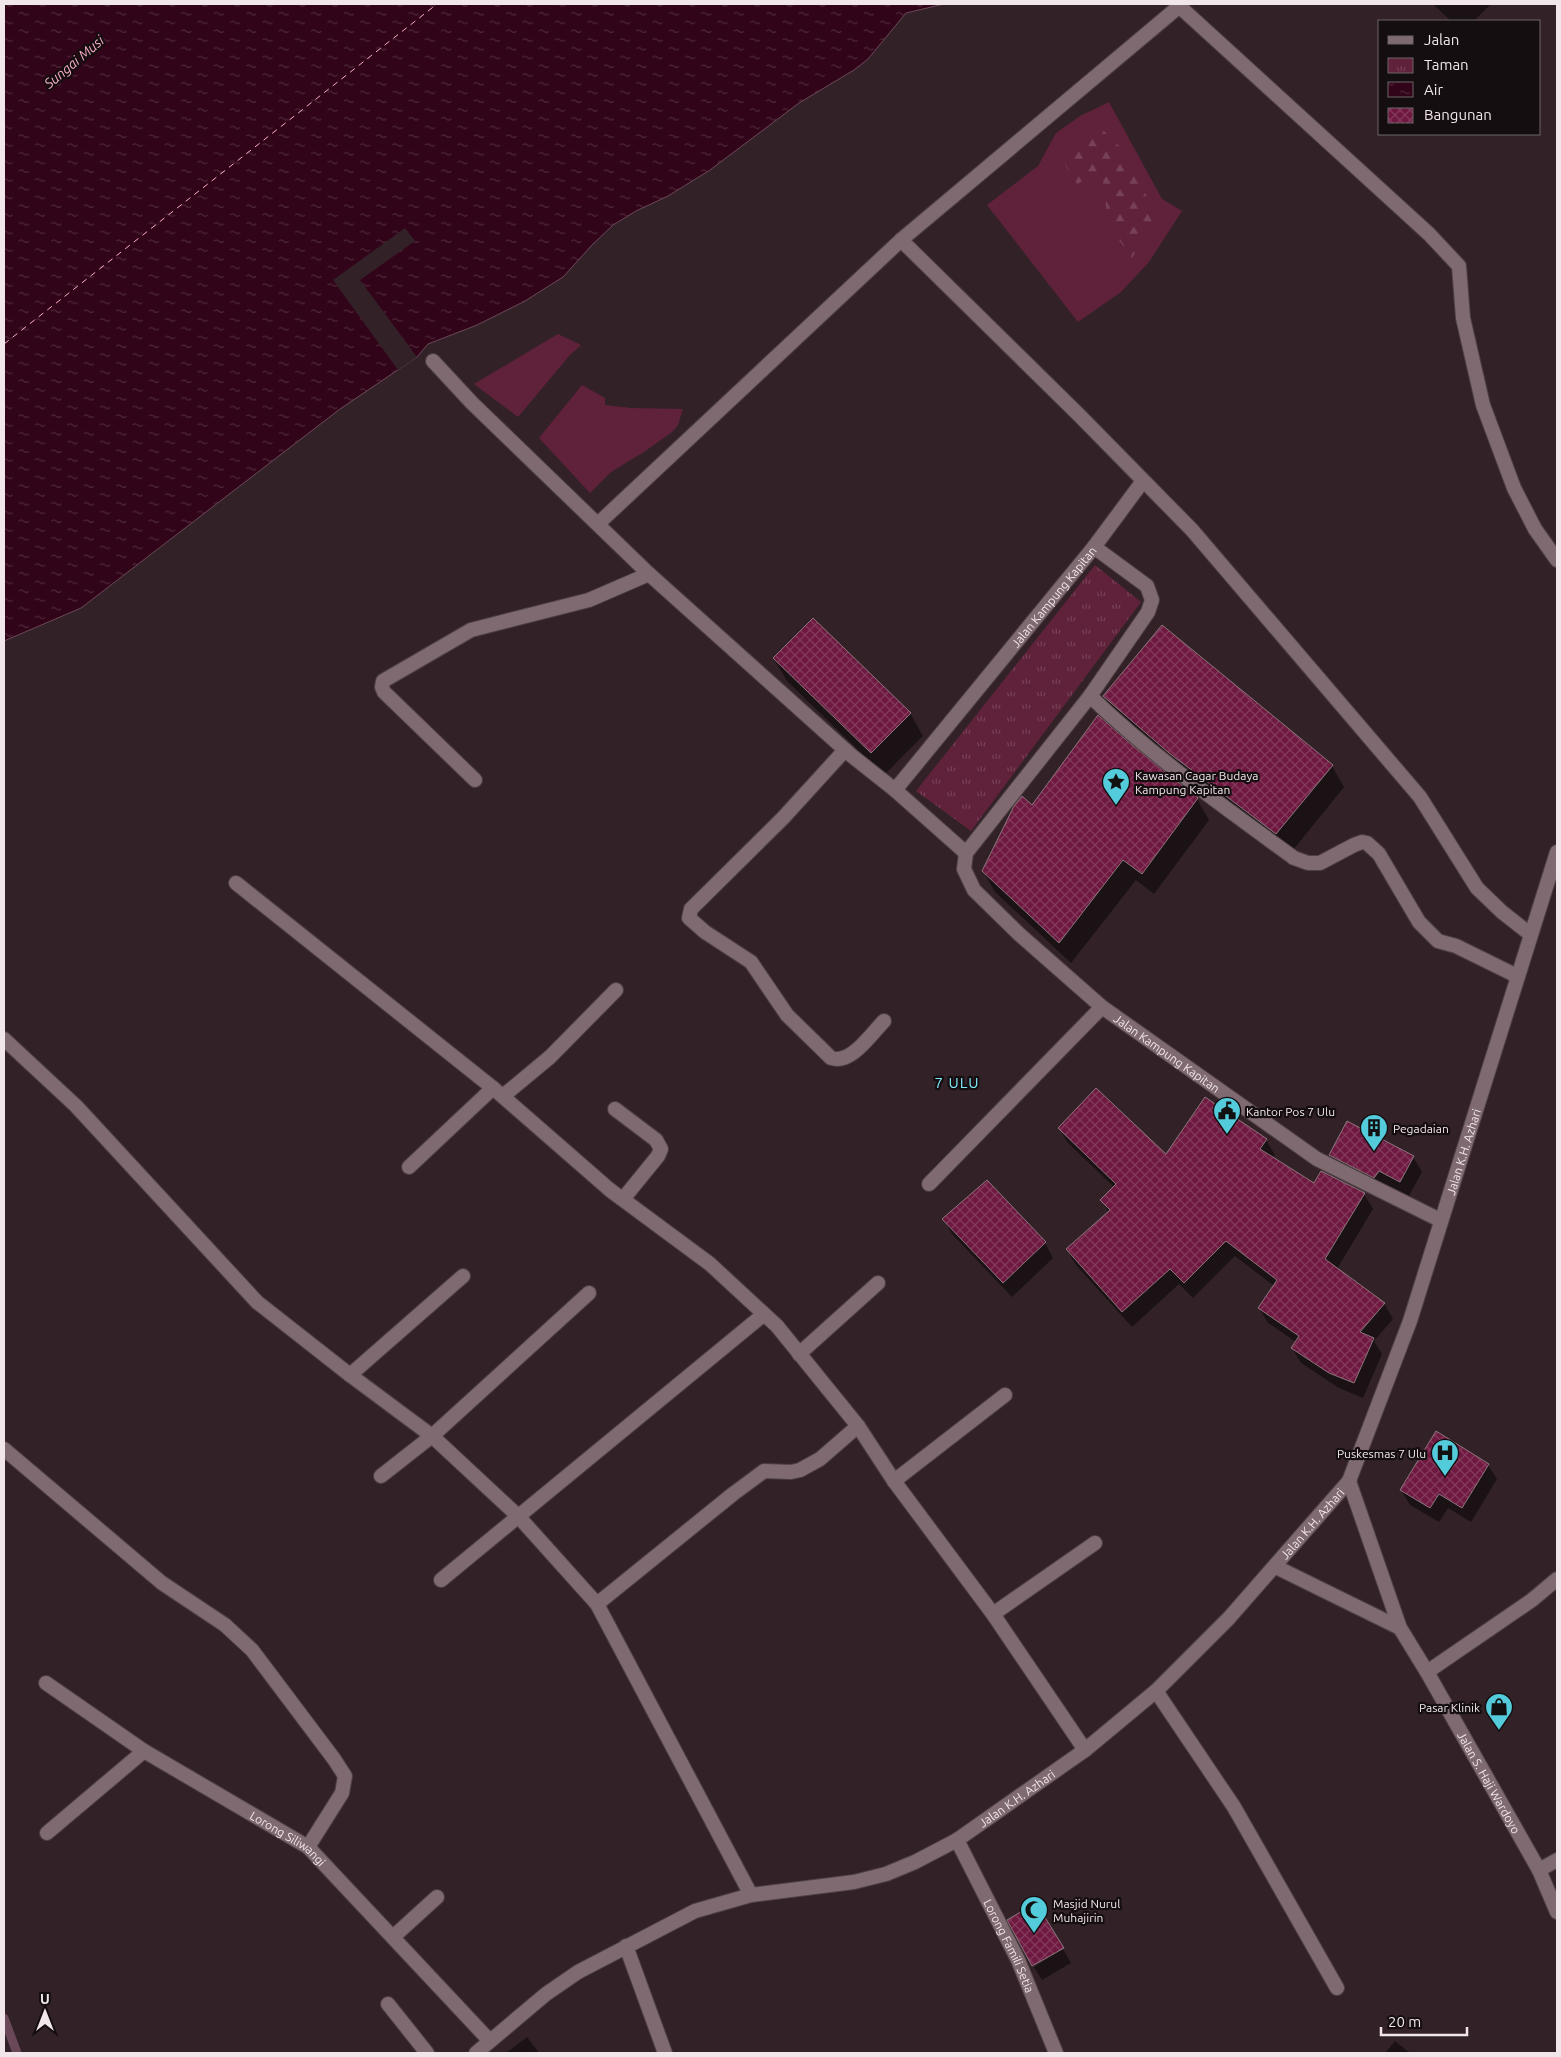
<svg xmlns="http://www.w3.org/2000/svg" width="1561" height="2057" font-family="Ubuntu,sans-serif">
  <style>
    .grass { fill: #60213b }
    .forest { fill: url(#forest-firs) }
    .park { fill: url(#park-tufts) }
    .water { fill: url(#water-ripples); stroke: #6b4857 }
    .pier { fill: #322227 }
    .shadow { fill: #0007 }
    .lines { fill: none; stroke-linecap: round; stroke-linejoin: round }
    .stream { stroke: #6b4857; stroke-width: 9 }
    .ferry { stroke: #f8adc6; stroke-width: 1; stroke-dasharray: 6 5; stroke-linecap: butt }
    .building { fill: url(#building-cross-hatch); stroke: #8a767c }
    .service-casing { stroke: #4e4044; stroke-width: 16 }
    .minor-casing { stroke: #4e4044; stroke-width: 16 }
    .tertiary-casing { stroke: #4e4044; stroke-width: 16 }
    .service { stroke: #7e6a70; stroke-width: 14 }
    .minor { stroke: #7e6a70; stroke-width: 14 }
    .tertiary { stroke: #7e6a70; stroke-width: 14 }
    .labels { text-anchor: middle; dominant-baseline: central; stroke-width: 4.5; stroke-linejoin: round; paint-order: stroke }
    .street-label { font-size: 12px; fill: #f1e6e9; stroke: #150e10 }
    .poi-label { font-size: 12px; fill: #f1e6e9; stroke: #150e10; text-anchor: start }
    .water-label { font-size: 14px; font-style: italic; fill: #f8adc6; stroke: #150e10 }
    .quarter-label { font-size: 15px; letter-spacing: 1px; fill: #7ee7f7; stroke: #150e10 }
  </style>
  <defs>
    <pattern id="forest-firs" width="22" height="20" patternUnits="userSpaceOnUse" patternTransform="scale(1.25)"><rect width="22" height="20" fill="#60213b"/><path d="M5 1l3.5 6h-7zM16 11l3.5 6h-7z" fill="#774157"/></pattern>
    <pattern id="park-tufts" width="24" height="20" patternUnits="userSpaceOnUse" patternTransform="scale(1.25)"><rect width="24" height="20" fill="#60213b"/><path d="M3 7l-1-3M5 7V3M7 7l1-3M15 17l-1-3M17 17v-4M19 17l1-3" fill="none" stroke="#774157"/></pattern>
    <pattern id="water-ripples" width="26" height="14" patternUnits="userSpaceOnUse" patternTransform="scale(1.25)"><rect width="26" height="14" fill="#310419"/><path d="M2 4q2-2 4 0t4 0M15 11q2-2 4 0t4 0" fill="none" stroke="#4f293a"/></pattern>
    <pattern id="building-cross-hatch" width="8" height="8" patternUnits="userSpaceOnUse" patternTransform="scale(1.25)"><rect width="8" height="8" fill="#6f1840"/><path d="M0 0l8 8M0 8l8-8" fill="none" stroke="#843a5c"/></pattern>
  </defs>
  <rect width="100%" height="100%" fill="#322227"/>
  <path class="grass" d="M 1109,102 L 1162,199 L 1182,211 L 1149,262 L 1121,292 L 1078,322 L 987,205 L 1038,166 L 1056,133 L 1080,116 Z
    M 558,334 L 581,345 L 569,356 L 518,417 L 474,384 Z
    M 582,385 L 605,398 L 605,405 L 631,408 L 683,409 L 678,425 L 672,432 L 644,452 L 611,472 L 590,493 L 539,438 Z"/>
  <path class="forest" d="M 1104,131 L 1124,151 L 1157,217 L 1132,258 L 1108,225 L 1102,172 L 1077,184 L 1065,165 L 1077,140 Z"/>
  <path class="park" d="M 1095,565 L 1141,602 L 971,831 L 916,791 Z"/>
  <path class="water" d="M 4,4 L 944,4 L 906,13 L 868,59 L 854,70 L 799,103 L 710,170 L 668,196 L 636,211 L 613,225 L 592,245 L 563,277 L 525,301 L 477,325 L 428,344 L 417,357 L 340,409 L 81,608 L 4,641 Z"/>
  <path class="pier" d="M 405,228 L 415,241 L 360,280 L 417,357 L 398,370 L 333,280 Z"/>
  <path class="shadow" d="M 1433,4 L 1491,4 L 1474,21 L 1451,21 Z
    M 774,659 L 910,713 L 923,736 L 884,775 L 787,681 Z
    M 1104,696 L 1332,766 L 1344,787 L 1289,855 L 1117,718 Z
    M 1197,799 L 1209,820 L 1154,894 L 1136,880 L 1071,963 L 995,892 L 983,871 L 1033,806 Z
    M 1059,1128 L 1166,1156 L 1266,1140 L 1275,1155 L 1272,1158 L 1315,1184 L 1364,1194 L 1373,1209 L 1337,1269 L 1384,1303 L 1393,1319 L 1374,1341 L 1382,1354 L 1363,1398 L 1339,1388 L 1301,1363 L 1292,1348 L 1296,1342 L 1268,1323 L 1259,1308 L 1274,1286 L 1235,1256 L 1193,1298 L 1179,1284 L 1132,1327 L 1076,1265 L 1067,1250 L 1109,1213 L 1102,1200 L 1114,1187 L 1068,1143 Z
    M 1330,1155 L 1413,1157 L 1422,1172 L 1409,1196 L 1387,1185 L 1383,1192 L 1339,1170 Z
    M 944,1219 L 1045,1243 L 1053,1258 L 1012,1297 L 952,1234 Z
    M 1488,1465 L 1497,1479 L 1471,1522 L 1448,1508 L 1439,1522 L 1410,1505 L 1401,1490 Z
    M 1063,1949 L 1071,1963 L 1042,1980 L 1034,1967 Z
    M 527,2037 L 539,2053 L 506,2053 Z
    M 1395,2041 L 1410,2053 L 1385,2053 Z"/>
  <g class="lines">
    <path class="stream" d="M 4,2018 L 17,2053"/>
    <path class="ferry" d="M 4,344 L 437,4"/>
  </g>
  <path class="building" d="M 813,618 L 911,713 L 871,753 L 773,658 Z
    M 1162,625 L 1333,765 L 1276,834 L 1169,753 L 1103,696 Z
    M 1098,715 L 1133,746 L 1198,798 L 1142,874 L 1123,860 L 1059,943 L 982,871 L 1014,806 L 1022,796 L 1032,805 Z
    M 1096,1088 L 1166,1154 L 1205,1097 L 1267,1139 L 1260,1149 L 1314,1183 L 1321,1171 L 1365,1193 L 1325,1259 L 1385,1303 L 1360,1332 L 1374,1338 L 1354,1383 L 1329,1373 L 1291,1348 L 1299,1336 L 1258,1308 L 1277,1280 L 1226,1241 L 1184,1283 L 1170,1269 L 1122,1312 L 1066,1249 L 1110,1210 L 1100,1200 L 1116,1184 L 1058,1128 Z
    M 1347,1121 L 1414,1156 L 1400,1182 L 1379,1171 L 1374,1178 L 1329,1155 Z
    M 987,1180 L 1046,1242 L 1003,1283 L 942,1219 Z
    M 1436,1431 L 1489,1464 L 1462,1508 L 1439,1494 L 1430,1508 L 1400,1490 Z
    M 1036,1903 L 1064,1948 L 1032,1966 L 1007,1920 Z"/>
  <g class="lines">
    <defs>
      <path id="service" d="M 1090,696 C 1152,756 1224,807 1294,858 L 1308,863 L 1320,863 L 1354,845 L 1362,842 L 1367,843 L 1379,854 L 1419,922 L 1438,941 L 1456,946 L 1517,976
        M 393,1937 L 437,1897
        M 388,2004 L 427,2053"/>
      <g id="minor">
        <path d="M 1179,6 L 1429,234 L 1459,266 L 1463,318 L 1483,405 L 1514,488 L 1535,529 L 1557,560"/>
        <path d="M 901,240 L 1079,415 L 1192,530 L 1420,797 L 1477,888 L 1502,912 L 1530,934"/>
        <path d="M 433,361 L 472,403 L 649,574 L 852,756 L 895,790 L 966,853"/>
        <path d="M 601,521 L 901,240 L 1182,4"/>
        <path id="s1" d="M 1094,547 L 1147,586 L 1152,600 L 1148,612 L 1090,696 L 966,853 L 964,869 L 974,890 L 1019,934 L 1102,1007 L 1317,1159 L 1440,1220"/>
        <path d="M 845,750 L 783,818 L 691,909 L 689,918 L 705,932 L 751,962 L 787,1015 L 831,1058 C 851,1065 871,1034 884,1021"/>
        <path d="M 475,780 L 384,692 L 382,687 L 383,681 L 471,630 L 589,600 L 649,574"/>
        <path id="s2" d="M 895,790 L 1094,547 L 1143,481"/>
        <path d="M 236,883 L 493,1088 L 610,1190 L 710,1264 L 777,1326 L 858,1426 L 894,1481 L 993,1614 L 1085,1750"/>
        <path d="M 4,1039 L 76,1106 L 257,1302 L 350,1375"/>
        <path d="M 503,1096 L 550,1057 L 616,990"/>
        <path d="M 615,1109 L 656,1140 L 661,1149 L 658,1156 L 623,1199"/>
        <path d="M 409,1167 L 493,1088"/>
        <path d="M 929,1184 L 1102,1007"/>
        <path d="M 463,1276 L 350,1375 L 432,1436 L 518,1516 L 597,1604 L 751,1895"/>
        <path d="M 799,1354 L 878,1283"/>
        <path d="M 4,1449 L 162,1583 L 225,1625 L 252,1650 L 334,1759 L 345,1776 L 342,1793 L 308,1847"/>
        <path d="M 381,1476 L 432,1436 L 589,1293"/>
        <path d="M 894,1481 L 1005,1395"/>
        <path id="s3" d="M 1349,1481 L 1400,1628 L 1427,1672 L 1539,1870 L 1557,1912"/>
        <path d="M 1276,1567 L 1400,1628"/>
        <path d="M 441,1580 L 763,1315"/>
        <path d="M 597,1604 L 733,1494 L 764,1471 L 791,1472 L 800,1470 L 820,1459 L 858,1426"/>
        <path d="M 993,1614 L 1095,1543"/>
        <path d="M 1427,1672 L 1532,1600 L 1557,1579"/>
        <path id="s4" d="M 46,1683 L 144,1751 L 308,1847 L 489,2040"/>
        <path d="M 1156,1691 L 1234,1807 L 1337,1988"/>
        <path d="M 47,1833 L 144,1751"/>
        <path id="s5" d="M 957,1840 L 1018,1960 L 1056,2053"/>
        <path d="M 1539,1870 L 1557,1860"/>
        <path d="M 626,1946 L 665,2053"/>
      </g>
      <g id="tertiary">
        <path id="s6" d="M 476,2053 L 546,1994 L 578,1972 L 695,1911 L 751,1895 L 854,1882 L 886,1874 L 915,1862 L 957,1840 L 1085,1750 L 1156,1691 L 1229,1618 L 1349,1481 L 1410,1321 L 1557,852"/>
      </g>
    </defs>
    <use href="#service" class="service-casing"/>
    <use href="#minor" class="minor-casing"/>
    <use href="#tertiary" class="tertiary-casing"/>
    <use href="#service" class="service"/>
    <use href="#minor" class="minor"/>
    <use href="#tertiary" class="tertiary"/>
  </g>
  <defs>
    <symbol id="sight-pin" viewBox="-11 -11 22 30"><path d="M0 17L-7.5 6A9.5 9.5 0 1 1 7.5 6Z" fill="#53cbdb" stroke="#150e10"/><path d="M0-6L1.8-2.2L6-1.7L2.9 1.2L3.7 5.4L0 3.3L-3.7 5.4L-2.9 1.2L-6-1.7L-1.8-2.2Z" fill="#111"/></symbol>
    <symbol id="civic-pin" viewBox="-11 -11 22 30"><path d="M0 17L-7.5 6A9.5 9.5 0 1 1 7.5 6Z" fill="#53cbdb" stroke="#150e10"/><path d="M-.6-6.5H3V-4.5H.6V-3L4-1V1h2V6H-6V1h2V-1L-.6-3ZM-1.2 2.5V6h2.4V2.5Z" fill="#111"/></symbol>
    <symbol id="building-pin" viewBox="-11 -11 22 30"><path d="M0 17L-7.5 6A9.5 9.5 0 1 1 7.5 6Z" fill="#53cbdb" stroke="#150e10"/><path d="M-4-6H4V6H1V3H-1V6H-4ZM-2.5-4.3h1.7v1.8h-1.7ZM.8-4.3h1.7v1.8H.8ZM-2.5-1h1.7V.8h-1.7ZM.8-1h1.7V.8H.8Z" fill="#111"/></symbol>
    <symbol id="hospital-pin" viewBox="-11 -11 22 30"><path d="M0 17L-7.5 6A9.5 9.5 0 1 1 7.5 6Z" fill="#53cbdb" stroke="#150e10"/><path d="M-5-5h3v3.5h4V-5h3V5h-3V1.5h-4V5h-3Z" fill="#111"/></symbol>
    <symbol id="shop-pin" viewBox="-11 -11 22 30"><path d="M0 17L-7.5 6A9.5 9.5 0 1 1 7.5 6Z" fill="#53cbdb" stroke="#150e10"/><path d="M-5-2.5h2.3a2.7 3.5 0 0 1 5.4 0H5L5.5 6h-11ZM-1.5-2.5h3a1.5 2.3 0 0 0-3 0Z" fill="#111"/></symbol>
    <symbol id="mosque-pin" viewBox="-11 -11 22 30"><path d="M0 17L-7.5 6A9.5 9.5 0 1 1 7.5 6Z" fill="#53cbdb" stroke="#150e10"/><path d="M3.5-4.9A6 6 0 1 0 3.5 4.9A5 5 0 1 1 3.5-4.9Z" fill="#111"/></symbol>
  </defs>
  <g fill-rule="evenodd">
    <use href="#sight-pin" x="1100" y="766" width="32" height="43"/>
    <use href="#civic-pin" x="1211" y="1095" width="32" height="43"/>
    <use href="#building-pin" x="1358" y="1112" width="32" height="43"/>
    <use href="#hospital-pin" x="1429" y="1437" width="32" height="43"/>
    <use href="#shop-pin" x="1483" y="1691" width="32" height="43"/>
    <use href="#mosque-pin" x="1018" y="1894" width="32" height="43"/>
  </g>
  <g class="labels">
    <g class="street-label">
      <text stroke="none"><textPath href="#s2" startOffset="250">Jalan Kampung Kapitan</textPath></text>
      <text stroke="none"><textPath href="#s1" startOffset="688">Jalan Kampung Kapitan</textPath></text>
      <text stroke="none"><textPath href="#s6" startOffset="1419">Jalan K.H. Azhari</textPath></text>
      <text stroke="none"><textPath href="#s6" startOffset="1014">Jalan K.H. Azhari</textPath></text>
      <text stroke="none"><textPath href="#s3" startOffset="334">Jalan S. Haji Wardoyo</textPath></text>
      <text stroke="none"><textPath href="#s6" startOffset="609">Jalan K.H. Azhari</textPath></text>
      <text stroke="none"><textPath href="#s4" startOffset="288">Lorong Siliwangi</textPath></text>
      <text stroke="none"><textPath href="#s5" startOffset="118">Lorong Famili Setia</textPath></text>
    </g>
    <g class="poi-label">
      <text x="1135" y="775">Kawasan Cagar Budaya<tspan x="1135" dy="14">Kampung Kapitan</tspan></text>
      <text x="1246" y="1111">Kantor Pos 7 Ulu</text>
      <text x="1393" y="1128">Pegadaian</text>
      <text x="1426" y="1453" text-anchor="end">Puskesmas 7 Ulu</text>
      <text x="1480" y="1707" text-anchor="end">Pasar Klinik</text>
      <text x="1053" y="1903">Masjid Nurul<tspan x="1053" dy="14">Muhajirin</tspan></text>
    </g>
    <g class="water-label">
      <text transform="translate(74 62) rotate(-40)">Sungai Musi</text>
    </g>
    <g class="quarter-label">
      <text x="957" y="1082">7 ULU</text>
    </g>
  </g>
  <rect width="1561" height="2057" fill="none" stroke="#f1e6e9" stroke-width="10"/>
  <rect x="1378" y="20" width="162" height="115" fill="#150e10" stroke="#6d6467"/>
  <rect x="1388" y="36" width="25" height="8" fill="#7e6a70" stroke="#6d6467"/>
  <text x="1424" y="45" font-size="15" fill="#f1e6e9">Jalan</text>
  <rect x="1388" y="58" width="25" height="15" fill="url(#park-tufts)" stroke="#6d6467"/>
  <text x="1424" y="70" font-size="15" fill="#f1e6e9">Taman</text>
  <rect x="1388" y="82" width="25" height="15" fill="url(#water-ripples)" stroke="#6d6467"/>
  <text x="1424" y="95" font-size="15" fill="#f1e6e9">Air</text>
  <rect x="1388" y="108" width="25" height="15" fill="url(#building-cross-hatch)" stroke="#6d6467"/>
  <text x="1424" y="120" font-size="15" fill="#f1e6e9">Bangunan</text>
  <g transform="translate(45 2012)" stroke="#150e10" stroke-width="4" paint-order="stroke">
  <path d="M0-4L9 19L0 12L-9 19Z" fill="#f1e6e9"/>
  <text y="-8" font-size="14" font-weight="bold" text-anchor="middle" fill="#f1e6e9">U</text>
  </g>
  <path d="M1381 2027v8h86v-8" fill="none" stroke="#f1e6e9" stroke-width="2.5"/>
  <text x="1388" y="2027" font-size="15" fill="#f1e6e9" stroke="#150e10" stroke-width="4" paint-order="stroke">20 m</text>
</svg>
